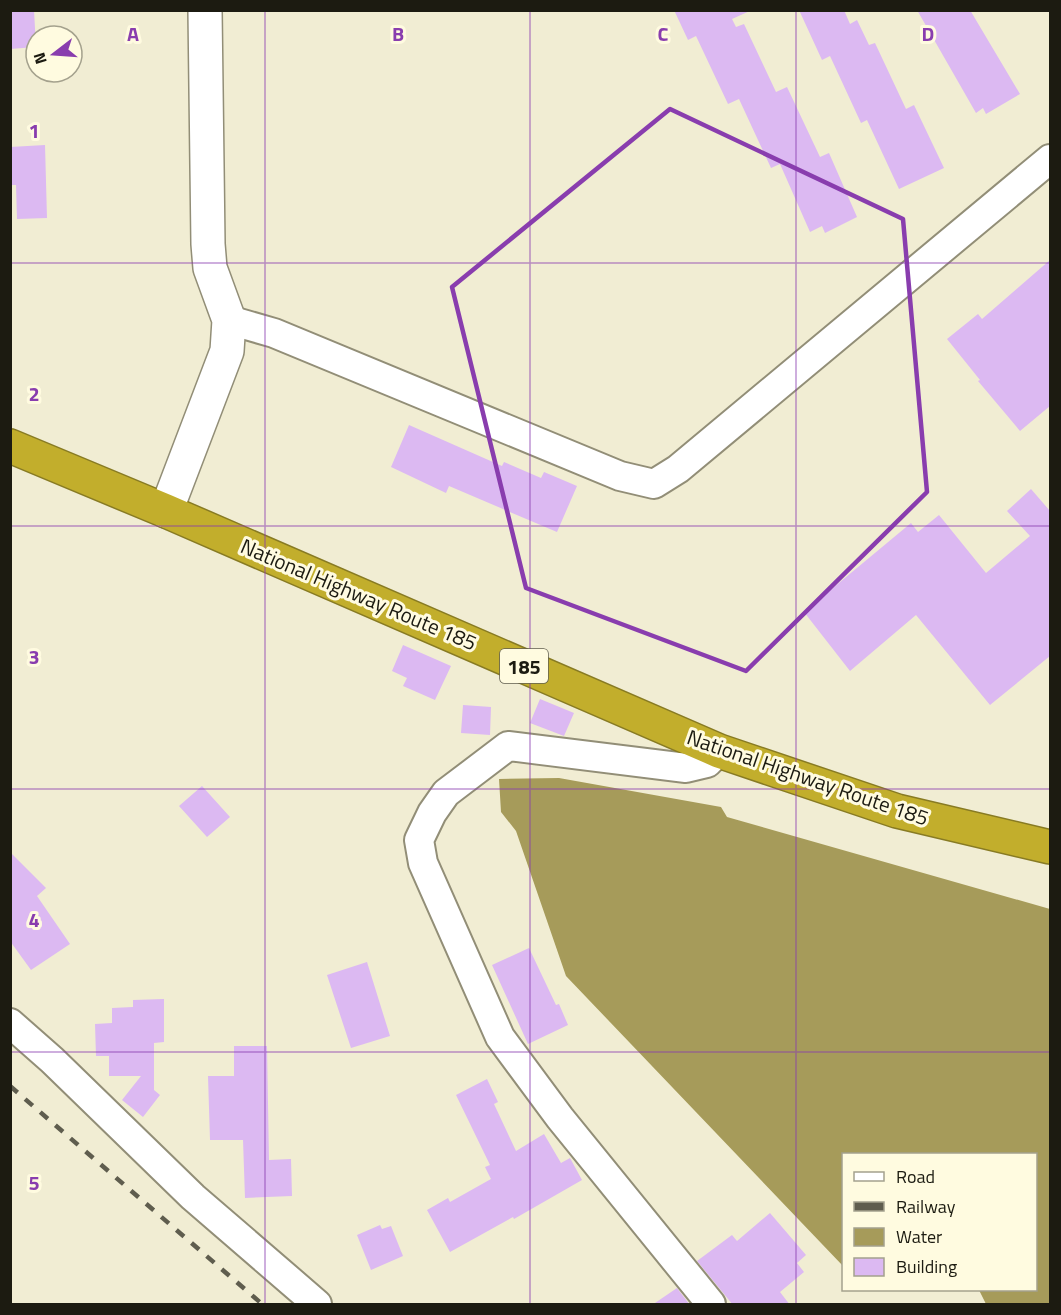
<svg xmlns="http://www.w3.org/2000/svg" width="1061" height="1315" font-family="'Titillium Web',sans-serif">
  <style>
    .water { fill: #a69b5a }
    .building { fill: #dcb9f2 }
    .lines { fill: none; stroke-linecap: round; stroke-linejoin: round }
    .street-casing { stroke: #928e77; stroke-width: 32 }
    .secondary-casing { stroke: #928e77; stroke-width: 36 }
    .highway-casing { stroke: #887b23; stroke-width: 36 }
    .street { stroke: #fff; stroke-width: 28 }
    .secondary { stroke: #fff; stroke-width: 33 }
    .highway { stroke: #c2ae2c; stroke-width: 33 }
    .rail { stroke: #5f5d4e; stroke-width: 4.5; stroke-dasharray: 10 10; stroke-linecap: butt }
    .marked { fill: none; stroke: #893dae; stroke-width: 4.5; stroke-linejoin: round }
    .grid { fill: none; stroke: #893dae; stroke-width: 1.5; stroke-opacity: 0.55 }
    .labels { text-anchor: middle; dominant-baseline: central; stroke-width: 6; stroke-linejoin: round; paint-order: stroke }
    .shield { fill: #fffbe0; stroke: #605e4f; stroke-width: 1.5 }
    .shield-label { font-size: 20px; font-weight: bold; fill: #1c1b11 }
    .street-label { font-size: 21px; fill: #1c1b11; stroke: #fffbe0 }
    .grid-label { font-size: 20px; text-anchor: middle; font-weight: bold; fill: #893dae; stroke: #fffbe0; stroke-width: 6; stroke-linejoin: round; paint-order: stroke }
  </style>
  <rect width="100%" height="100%" fill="#f1edd3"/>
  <path class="water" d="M 559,778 L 721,807 L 727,817 L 1050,909 L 1050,1304 L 986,1304 L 979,1290 L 1036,1290 L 1036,1154 L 844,1154 L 843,1266 L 566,976 L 516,831 L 501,812 L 499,779 Z"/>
  <path class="building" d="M 10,10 L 34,10 L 36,47 L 10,49 Z
    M 674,10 L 752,10 L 732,19 L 736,27 L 744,24 L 776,92 L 787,87 L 820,157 L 829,153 L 857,217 L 825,233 L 822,226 L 810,232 L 780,164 L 771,168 L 739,99 L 728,104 L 696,36 L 688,40 Z
    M 799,10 L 844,10 L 850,24 L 857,20 L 869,45 L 875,43 L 906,109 L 914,105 L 944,168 L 899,189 L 867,120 L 861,123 L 830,56 L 822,60 Z
    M 917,10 L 970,10 L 1020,94 L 986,114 L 983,108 L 976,113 Z
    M 45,145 L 47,218 L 17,219 L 16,185 L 10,185 L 10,147 Z
    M 1050,260 L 1050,406 L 1020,431 L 978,381 L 980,380 L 947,339 L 978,314 L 982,319 Z
    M 409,425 L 502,466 L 504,462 L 541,478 L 544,472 L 577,486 L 557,532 L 449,486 L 446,493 L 391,467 Z
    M 1031,489 L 1050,511 L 1050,656 L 990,705 L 916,615 L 850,671 L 804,612 L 911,523 L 918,532 L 939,515 L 986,573 L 1030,536 L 1007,511 Z
    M 403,645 L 451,666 L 435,700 L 403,686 L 407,678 L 392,671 Z
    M 540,699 L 574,713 L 564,736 L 530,723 Z
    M 463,705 L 491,707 L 490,735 L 461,733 Z
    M 202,786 L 230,817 L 207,837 L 179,806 Z
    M 10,852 L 46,888 L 37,896 L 70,944 L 31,970 L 10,941 Z
    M 529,948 L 556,1005 L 559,1004 L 568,1025 L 528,1044 L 492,965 Z
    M 367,962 L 390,1036 L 351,1048 L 327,975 Z
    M 164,999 L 164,1042 L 154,1043 L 154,1090 L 160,1095 L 143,1117 L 122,1100 L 141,1076 L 109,1076 L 109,1056 L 96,1056 L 95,1024 L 112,1023 L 112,1008 L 133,1007 L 133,1000 Z
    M 234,1046 L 267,1046 L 269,1160 L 291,1159 L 292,1196 L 245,1198 L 243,1140 L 210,1140 L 208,1076 L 234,1076 Z
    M 487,1079 L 498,1102 L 494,1104 L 516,1151 L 544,1134 L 561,1163 L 570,1158 L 582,1180 L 514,1219 L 513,1217 L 450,1252 L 427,1210 L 448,1198 L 450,1202 L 491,1179 L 485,1167 L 490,1165 L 456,1095 Z
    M 770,1213 L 806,1255 L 797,1263 L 804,1272 L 780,1292 L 790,1305 L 733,1305 L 697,1261 L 732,1235 L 737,1241 Z
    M 380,1225 L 382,1229 L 391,1226 L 403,1256 L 371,1270 L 357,1235 Z
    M 677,1288 L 690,1305 L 652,1305 Z"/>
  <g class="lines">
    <defs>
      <path id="street" d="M 229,320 L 274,333 L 620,476 L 654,484 L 678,469 L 1050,159
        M 10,1023 L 52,1060 L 193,1197 L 317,1304
        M 711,1304 L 560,1118 L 500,1037 L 423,863 L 419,840 L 432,813 L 446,793 L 508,746 L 686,768 L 707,763 L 719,751"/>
      <path id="secondary" d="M 166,511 L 227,351 L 229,320 L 210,268 L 208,244 L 205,10"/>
      <path id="highway" d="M 10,446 L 166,511 L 719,751 L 897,811 L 1050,847"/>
    </defs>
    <use href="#street" class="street-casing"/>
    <use href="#secondary" class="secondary-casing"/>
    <use href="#highway" class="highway-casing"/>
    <use href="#street" class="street"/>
    <use href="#secondary" class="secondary"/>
    <use href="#highway" class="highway"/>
    <path class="rail" d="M 10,1086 L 262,1304"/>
  </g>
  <path class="marked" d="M 670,109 L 903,219 L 927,492 L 746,671 L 526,588 L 452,287 Z"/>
  <path class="grid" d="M 265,10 L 265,1304M 530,10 L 530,1304M 796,10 L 796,1304M 10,263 L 1050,263M 10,526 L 1050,526M 10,789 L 1050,789M 10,1052 L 1050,1052"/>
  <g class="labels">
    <rect class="shield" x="500" y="649" width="48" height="34" rx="4.5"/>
    <g class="shield-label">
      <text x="524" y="666">185</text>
    </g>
    <g class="street-label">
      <text transform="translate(359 594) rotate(23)">National Highway Route 185</text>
      <text transform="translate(808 777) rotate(19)">National Highway Route 185</text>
    </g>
  </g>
  <g class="grid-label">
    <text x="133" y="41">A</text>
    <text x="398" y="41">B</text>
    <text x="663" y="41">C</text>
    <text x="928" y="41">D</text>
    <text x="34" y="138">1</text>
    <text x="34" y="401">2</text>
    <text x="34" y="664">3</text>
    <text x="34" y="927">4</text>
    <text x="34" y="1190">5</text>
  </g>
  <rect width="1061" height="1315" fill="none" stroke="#1c1b11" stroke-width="24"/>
  <rect x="842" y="1153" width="195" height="138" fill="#fffbe0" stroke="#a4a18d" stroke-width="1.5"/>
  <rect x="854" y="1172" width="30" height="9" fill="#ffffff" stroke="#a4a18d" stroke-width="1.5"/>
  <text x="896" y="1183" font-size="18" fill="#1c1b11">Road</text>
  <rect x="854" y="1202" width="30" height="9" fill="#5f5d4e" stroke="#a4a18d" stroke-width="1.5"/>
  <text x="896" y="1213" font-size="18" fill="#1c1b11">Railway</text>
  <rect x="854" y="1228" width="30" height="18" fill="#a69b5a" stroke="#a4a18d" stroke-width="1.5"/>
  <text x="896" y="1243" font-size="18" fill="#1c1b11">Water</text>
  <rect x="854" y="1258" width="30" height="18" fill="#dcb9f2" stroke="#a4a18d" stroke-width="1.5"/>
  <text x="896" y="1273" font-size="18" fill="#1c1b11">Building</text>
  <g transform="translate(54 54) rotate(253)"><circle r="28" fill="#fffbe0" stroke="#a4a18d" stroke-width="1.5"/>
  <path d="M0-4.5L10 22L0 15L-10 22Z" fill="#893dae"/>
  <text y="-9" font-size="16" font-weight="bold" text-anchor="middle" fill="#1c1b11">N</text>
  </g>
</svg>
